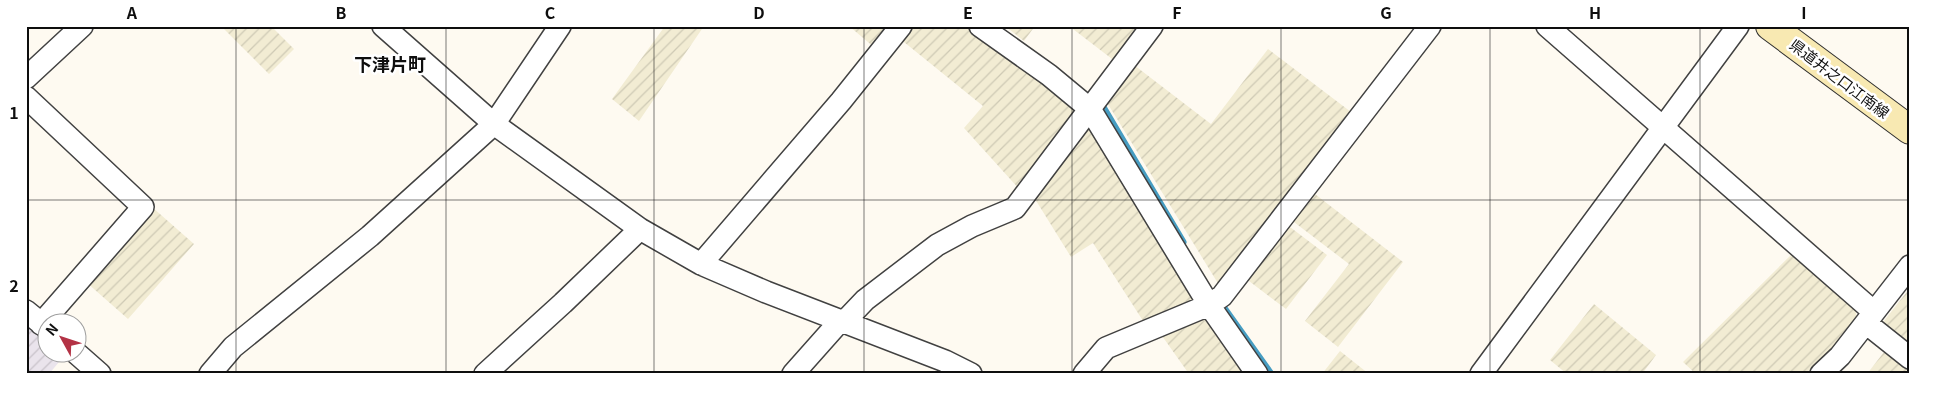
<svg xmlns="http://www.w3.org/2000/svg" width="1936" height="400" font-family="Georgia,'Noto Sans JP',serif">
  <style>
    .industrial { fill: url(#industrial-furrows) }
    .farmland { fill: url(#farmland-furrows) }
    .lines { fill: none; stroke-linecap: round; stroke-linejoin: round }
    .stream { stroke: #479dc2; stroke-width: 7 }
    .street-casing { stroke: #414141; stroke-width: 24 }
    .secondary-casing { stroke: #303030; stroke-width: 30 }
    .street { stroke: #fff; stroke-width: 21 }
    .secondary { stroke: #f8e9b2; stroke-width: 28 }
    .grid { fill: none; stroke: #0e0e0e; stroke-width: 1; stroke-opacity: 0.55 }
    .labels { text-anchor: middle; dominant-baseline: central; stroke-width: 5; stroke-linejoin: round; paint-order: stroke }
    .street-label { font-size: 15px; fill: #0e0e0e; stroke: #fff }
    .quarter-label { font-size: 18px; font-weight: bold; fill: #0e0e0e; stroke: #fff }
    .neatline { fill: none; stroke: #0e0e0e; stroke-width: 2 }
    .grid-label { font-size: 16px; text-anchor: middle; font-weight: bold; fill: #0e0e0e }
  </style>
  <defs>
    <pattern id="industrial-furrows" width="10" height="10" patternUnits="userSpaceOnUse" patternTransform="scale(1.25)"><rect width="10" height="10" fill="#eae4ec"/><path d="M-1 1l2-2M0 10L10 0M9 11l2-2" fill="none" stroke="#c8c2c9"/></pattern>
    <pattern id="farmland-furrows" width="10" height="10" patternUnits="userSpaceOnUse" patternTransform="scale(1.25)"><rect width="10" height="10" fill="#f2ecd3"/><path d="M-1 1l2-2M0 10L10 0M9 11l2-2" fill="none" stroke="#cec9b4"/></pattern>
  </defs>
  <rect width="100%" height="100%" fill="#fefaf1"/>
  <path class="industrial" d="M 26,323 L 47,341 L 48,352 L 61,353 L 64,356 L 49,374 L 26,374 Z"/>
  <path class="farmland" d="M 221,26 L 271,26 L 294,49 L 269,74 Z
    M 665,26 L 704,26 L 639,121 L 612,99 Z
    M 849,26 L 891,26 L 875,48 Z
    M 909,26 L 968,26 L 1074,105 L 1076,117 L 1021,191 L 964,128 L 983,106 L 899,38 Z
    M 1005,26 L 1035,26 L 1024,41 Z
    M 1069,26 L 1142,26 L 1116,62 Z
    M 1268,49 L 1351,112 L 1219,285 L 1106,101 L 1134,65 L 1211,124 Z
    M 1086,126 L 1095,129 L 1195,298 L 1192,306 L 1145,324 L 1093,243 L 1071,257 L 1035,199 Z
    M 1311,191 L 1403,262 L 1338,347 L 1305,321 L 1349,264 L 1290,219 Z
    M 152,207 L 194,244 L 128,319 L 86,282 Z
    M 1286,224 L 1327,255 L 1286,309 L 1245,278 Z
    M 1793,253 L 1855,307 L 1857,319 L 1835,346 L 1805,374 L 1696,374 L 1683,362 Z
    M 1910,288 L 1910,349 L 1880,326 Z
    M 1594,304 L 1656,355 L 1642,374 L 1567,374 L 1550,360 Z
    M 1203,314 L 1249,374 L 1189,374 L 1160,333 Z
    M 1340,351 L 1369,374 L 1322,374 Z
    M 1884,352 L 1910,372 L 1910,374 L 1867,374 Z"/>
  <g class="lines">
    <path class="stream" d="M 1103,107 L 1183,242
      M 1224,308 L 1271,374"/>
    <defs>
      <path id="street" d="M 383,26 L 494,124 L 640,229 L 701,264 L 766,292 L 945,361 L 971,374
        M 980,26 L 1049,75 L 1090,109 L 1209,305 L 1257,374
        M 1547,26 L 1874,312
        M 26,78 L 82,26
        M 26,97 L 143,207 L 41,324
        M 701,264 L 841,101 L 901,26
        M 26,311 L 48,329
        M 845,321 L 865,300 L 937,245 L 972,226 L 1015,208 L 1152,26
        M 1866,323 L 1910,358
        M 75,352 L 100,374
        M 210,374 L 233,347 L 370,236 L 494,124 L 560,26
        M 485,374 L 563,303 L 640,229
        M 793,374 L 841,320
        M 1084,374 L 1106,348 L 1209,305 L 1222,296 L 1430,26
        M 1481,374 L 1738,26
        M 1821,374 L 1840,356 L 1910,266"/>
      <path id="secondary" d="M 1770,26 L 1910,130"/>
    </defs>
    <use href="#street" class="street-casing"/>
    <use href="#secondary" class="secondary-casing"/>
    <use href="#street" class="street"/>
    <use href="#secondary" class="secondary"/>
  </g>
  <path class="grid" d="M 236,26 L 236,374M 446,26 L 446,374M 654,26 L 654,374M 864,26 L 864,374M 1072,26 L 1072,374M 1281,26 L 1281,374M 1490,26 L 1490,374M 1700,26 L 1700,374M 26,200 L 1910,200"/>
  <g class="labels">
    <g class="street-label">
      <text transform="translate(1840 78) rotate(37)">県道井之口江南線</text>
    </g>
    <g class="quarter-label">
      <text x="390" y="63">下津片町</text>
    </g>
  </g>
  <rect width="1936" height="400" fill="none" stroke="#ffffff" stroke-width="55"/>
  <g transform="translate(62 338) rotate(310)"><circle r="24" fill="#ffffff" stroke="#9f9f9f"/>
  <path d="M0-4L9 19L0 12L-9 19Z" fill="#b33245"/>
  <text y="-8" font-size="14" font-weight="bold" text-anchor="middle" fill="#0e0e0e">N</text>
  </g>
  <rect x="28" y="28" width="1880" height="344" class="neatline"/>
  <g class="grid-label">
    <text x="132" y="19">A</text>
    <text x="341" y="19">B</text>
    <text x="550" y="19">C</text>
    <text x="759" y="19">D</text>
    <text x="968" y="19">E</text>
    <text x="1177" y="19">F</text>
    <text x="1386" y="19">G</text>
    <text x="1595" y="19">H</text>
    <text x="1804" y="19">I</text>
    <text x="14" y="119">1</text>
    <text x="14" y="292">2</text>
  </g>
</svg>
